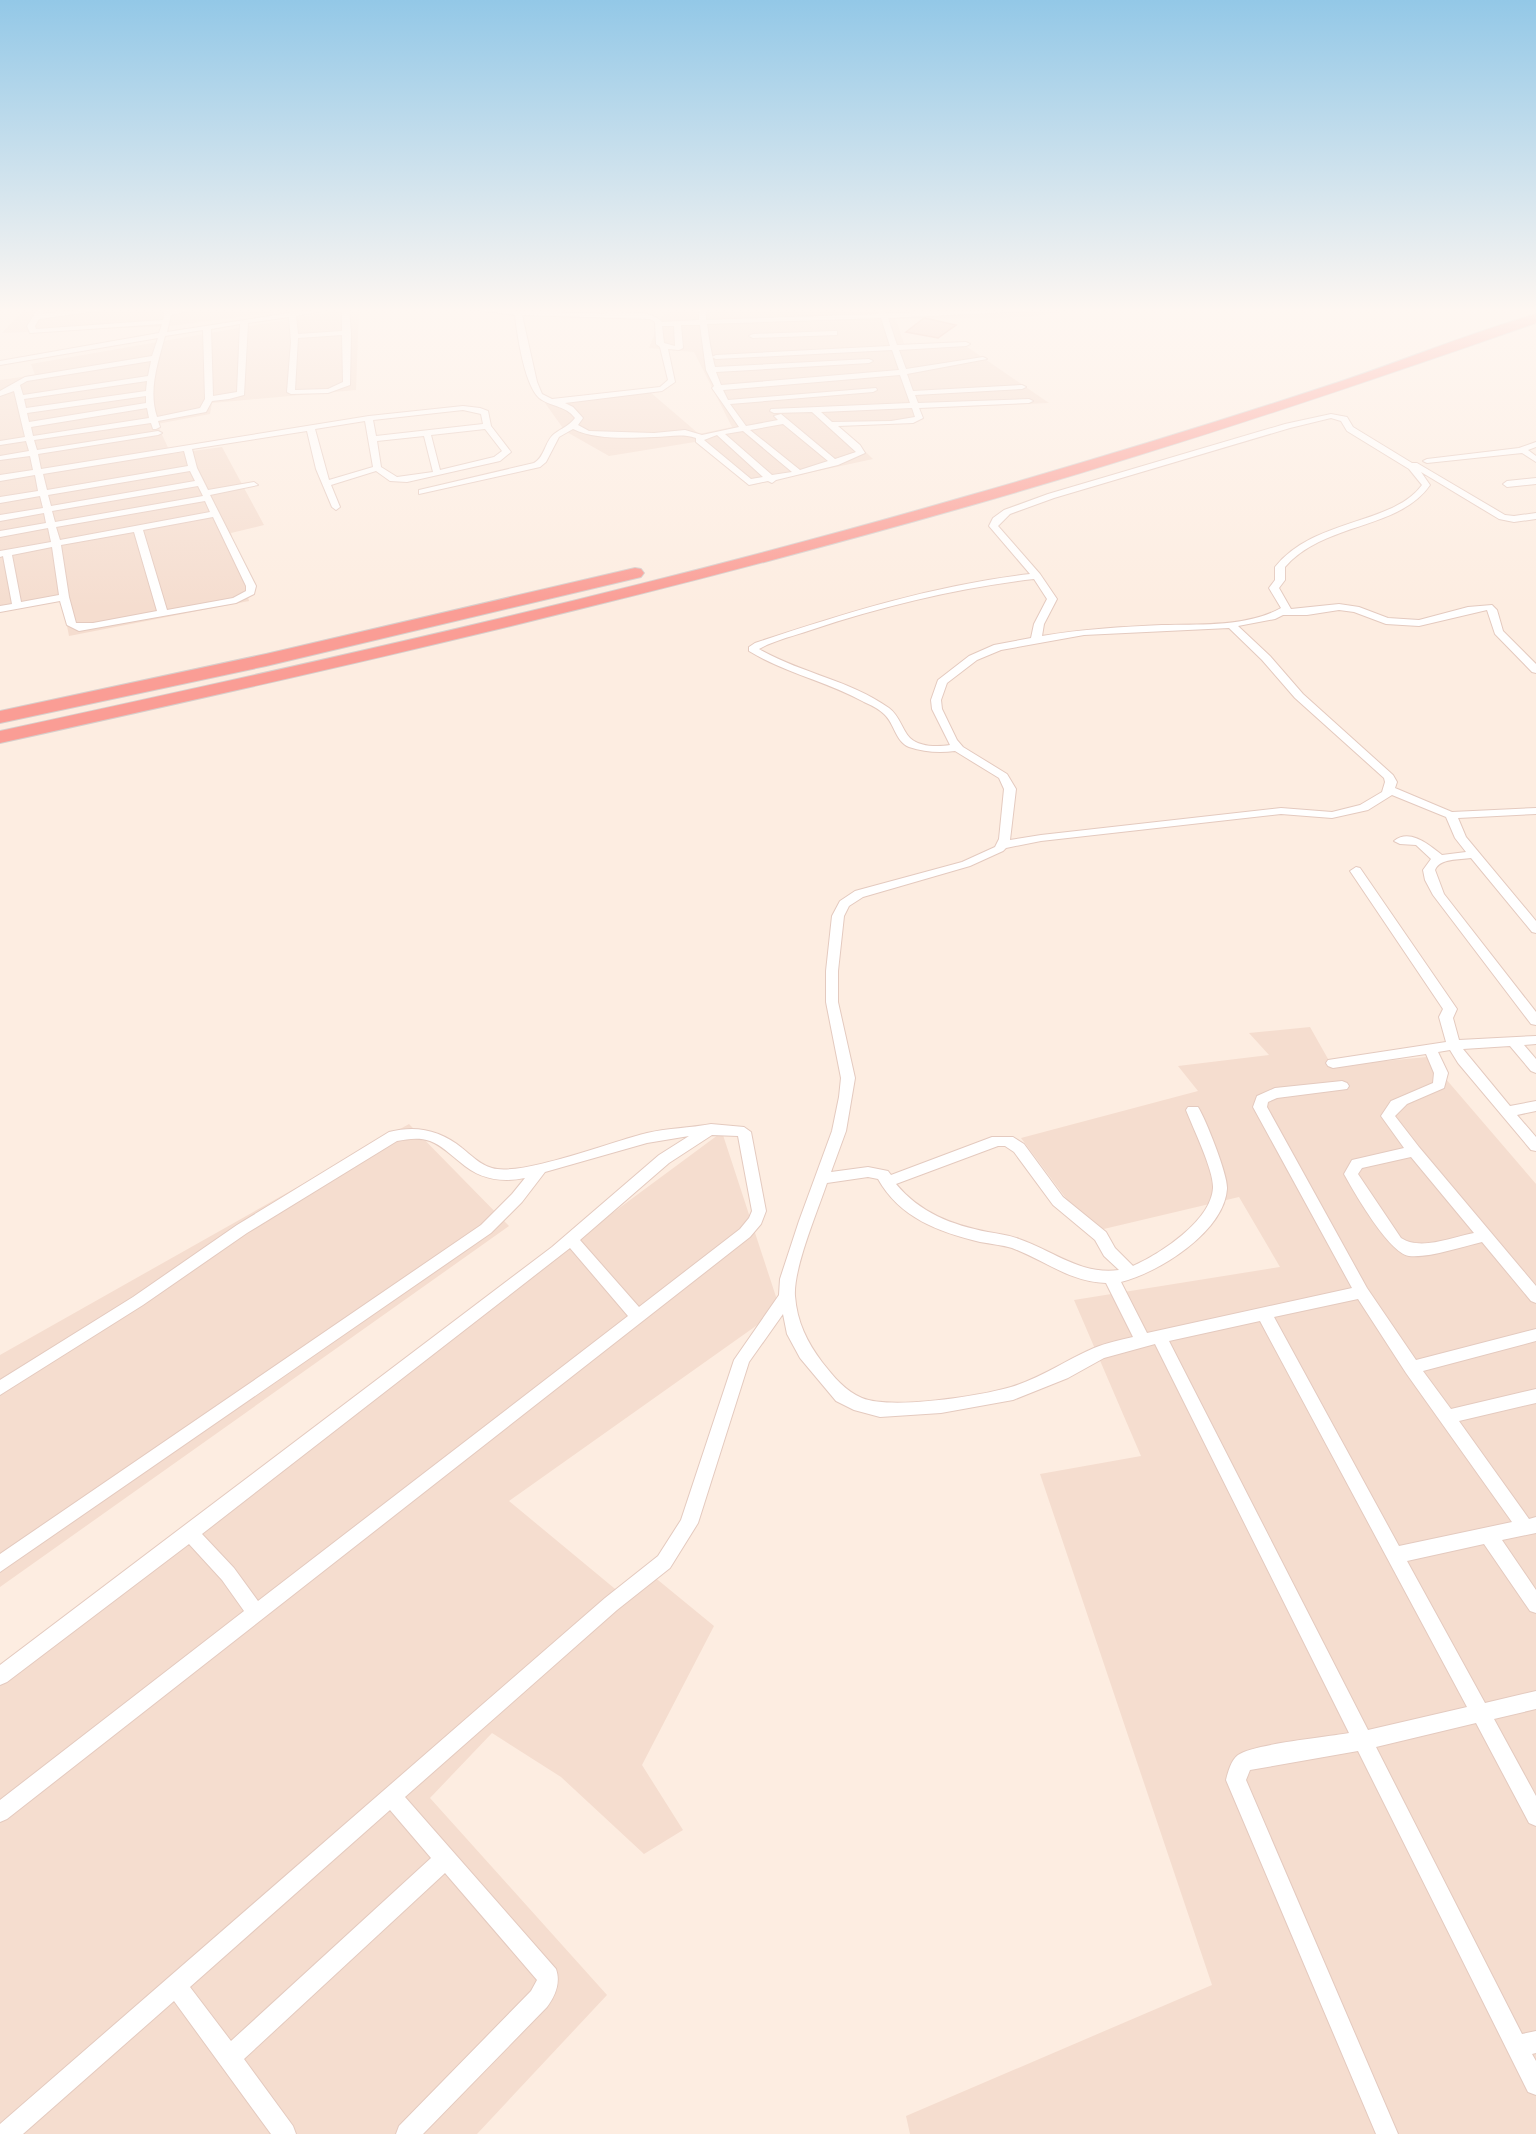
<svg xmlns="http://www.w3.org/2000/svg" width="1536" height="2134" font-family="Raleway,sans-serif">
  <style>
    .residential { fill: #f5ddcf }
    .building { fill: #f4c5b7; stroke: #e7a797; stroke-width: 1.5 }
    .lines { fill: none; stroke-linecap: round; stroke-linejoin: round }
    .street-casing { stroke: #e4cabf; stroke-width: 2 }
    .highway-casing { stroke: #d8cecb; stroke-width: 2 }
    .street { fill: #fff; fill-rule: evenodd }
    .highway { fill: #fa9d95; fill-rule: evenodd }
  </style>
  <rect width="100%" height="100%" fill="#fdede1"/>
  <path class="residential" d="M 24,309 L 291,309 L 292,310 L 171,326 L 2,333 Z
    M 348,309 L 359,309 L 356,390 L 212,403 L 210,414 L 157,424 L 171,454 L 222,447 L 264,525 L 231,533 L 249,601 L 69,636 L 62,600 L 0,611 L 0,380 L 35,375 L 31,364 Z
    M 665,309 L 1078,309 L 1029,317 L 896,319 L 904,344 L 963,344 L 1049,403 L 914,409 L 915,423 L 838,425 L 873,459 L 753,485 L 701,441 L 609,456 L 565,431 L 545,403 L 650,392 L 699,434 L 732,427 L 694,352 L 649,348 Z
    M 1310,1027 L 1332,1066 L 1427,1057 L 1536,1184 L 1536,2134 L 910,2134 L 906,2116 L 1212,1985 L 1040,1474 L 1141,1456 L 1074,1300 L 1280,1267 L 1239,1197 L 1091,1232 L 1021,1138 L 1198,1091 L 1178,1066 L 1269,1055 L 1249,1033 Z
    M 409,1124 L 509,1226 L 0,1587 L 0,1355 Z
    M 722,1132 L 780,1309 L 509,1501 L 620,1593 L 647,1571 L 714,1626 L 642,1765 L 683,1830 L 644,1854 L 561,1777 L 492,1733 L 430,1798 L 607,1995 L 477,2134 L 0,2134 L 0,1666 Z"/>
  <path class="building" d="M 924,318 L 925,318 L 956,325 L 938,338 L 906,332 Z"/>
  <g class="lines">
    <defs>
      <path id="street" d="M 38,309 L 45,309 L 42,314 L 85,309 L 110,309 L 39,319 L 35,326 L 36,329 L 163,320 L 165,309 L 197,309 L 171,315 L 167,332 L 289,313 L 289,309 L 296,309 L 296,312 L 332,309 L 296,316 L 298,334 L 342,331 L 342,309 L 349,309 L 351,333 L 350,385 L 328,393 L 291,394 L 287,392 L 291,342 L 289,317 L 248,323 L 244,395 L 229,399 L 212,401 L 206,412 L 158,421 L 160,427 L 156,429 L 153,429 L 151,423 L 34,440 L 37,450 L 158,431 L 162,433 L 158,435 L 38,454 L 41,469 L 369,416 L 463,406 L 480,408 L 488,411 L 491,426 L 511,452 L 500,461 L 407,482 L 390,481 L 376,471 L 331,485 L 340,507 L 336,510 L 332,507 L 316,469 L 307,431 L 192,449 L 197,468 L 208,490 L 254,482 L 258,485 L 210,495 L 256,586 L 254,594 L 236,603 L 79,631 L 67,625 L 60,601 L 0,612 L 0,606 L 12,604 L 3,556 L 0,557 L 0,551 L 51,542 L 48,528 L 0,537 L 0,531 L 46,523 L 44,513 L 0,521 L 0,515 L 43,508 L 40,496 L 0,503 L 0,497 L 38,491 L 35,475 L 0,481 L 0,475 L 33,470 L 30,456 L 0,460 L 0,456 L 29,451 L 26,441 L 0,445 L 0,441 L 25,437 L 14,391 L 0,396 L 0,391 L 25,377 L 152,356 L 158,338 L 0,365 L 0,361 L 159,333 L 162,324 L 30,333 L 27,326 ZM 240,324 L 237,392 L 213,396 L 211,329 ZM 203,330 L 205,399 L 200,408 L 157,417 C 148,390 158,363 165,336 ZM 342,335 L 343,382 L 328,389 L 295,390 L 298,338 ZM 151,361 L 148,376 L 23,395 L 20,385 L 27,381 ZM 147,381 L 146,391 L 26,408 L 24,399 ZM 146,396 L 146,403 L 29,422 L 27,413 ZM 147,408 L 149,418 L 33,436 L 31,427 ZM 463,410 L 481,414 L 483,424 L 376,436 L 373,420 ZM 365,421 L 373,467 L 329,480 L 315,429 ZM 485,429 L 502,451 L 494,457 L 440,470 L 431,435 ZM 424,436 L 433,472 L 397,477 L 381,467 L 377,441 ZM 184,451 L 188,466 L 47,490 L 43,474 ZM 190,471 L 195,481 L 51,506 L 48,495 ZM 198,486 L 203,496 L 55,522 L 52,511 ZM 205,501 L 210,512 L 60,540 L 56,527 ZM 213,517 L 246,586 L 246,591 L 233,598 L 167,610 L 143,530 ZM 134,532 L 157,611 L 93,623 L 76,623 L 69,597 L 61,545 ZM 52,547 L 59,595 L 21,602 L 12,555 Z
        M 468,309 L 605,314 L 608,311 C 625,315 649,308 662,322 L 699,320 L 699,309 L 706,309 L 706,320 L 879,314 L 878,309 L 885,309 L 886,313 L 1065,309 L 888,318 L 897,345 L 966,342 L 970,344 L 966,346 L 899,350 L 906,369 L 983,357 L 987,359 L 907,374 L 913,391 L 1022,385 L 1026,387 L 1022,389 L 915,395 L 918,403 L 1029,399 L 1033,401 L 1029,403 L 919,408 L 923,418 L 913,423 L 838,426 L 860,445 L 865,453 L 838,465 L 776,480 L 772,483 L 768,481 L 749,485 L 696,442 L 696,438 C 681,433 669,437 654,437 C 628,438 596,440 573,429 L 559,437 L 546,462 L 540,467 L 419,494 L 419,490 L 534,463 C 545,457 545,441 554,434 C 562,428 569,426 575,418 C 566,406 553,407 542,400 C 525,391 517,334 515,315 ZM 522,315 L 650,319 L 655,322 L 656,344 L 660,347 L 668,380 L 660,387 L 552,399 L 542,394 L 537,382 ZM 881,318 L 890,346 L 716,355 L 712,357 L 716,359 L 892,350 L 899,370 L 721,385 L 716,372 L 869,363 L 873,361 L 869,359 L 715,367 C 711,353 709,339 707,324 ZM 681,325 L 700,325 L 706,370 L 714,386 L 712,388 L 739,427 L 702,435 L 685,430 L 654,433 L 589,431 L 578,425 L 583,418 L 573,407 L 565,403 L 662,391 L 675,382 L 668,349 L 679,350 L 683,348 ZM 662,326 L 674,326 L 675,346 L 664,343 ZM 900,375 L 910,403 L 771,409 L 770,411 L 774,413 L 812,412 L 856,452 L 835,459 L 781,414 L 774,416 L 778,420 L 746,426 L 730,404 L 873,392 L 877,390 L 876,388 L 728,400 L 723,390 ZM 912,408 L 915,417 L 891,421 L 832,422 L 821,412 ZM 783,424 L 828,461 L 800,470 L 750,430 ZM 743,431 L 792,472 L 772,475 L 725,434 ZM 717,435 L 763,477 L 751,479 L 704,440 Z
        M 834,331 L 837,331 L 837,335 L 753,338 L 749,336 L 753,334 Z
        M 1331,414 L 1347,417 L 1353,427 L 1412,463 L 1417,463 L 1505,515 L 1514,516 L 1536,513 L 1536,519 L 1514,522 L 1499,519 L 1421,472 L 1430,485 C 1399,530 1324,522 1285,567 L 1285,580 L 1279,588 L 1291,609 L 1339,604 L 1359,607 L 1388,618 L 1419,620 L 1468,607 L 1492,605 L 1497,610 L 1503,631 L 1536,664 L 1536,673 L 1532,672 L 1495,634 L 1487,610 L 1419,626 L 1386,624 L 1354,612 L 1339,610 L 1307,615 L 1283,615 L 1275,619 L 1238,626 L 1270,656 L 1303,694 L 1393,775 L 1397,782 L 1395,788 L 1452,812 L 1536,808 L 1536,814 L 1458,818 L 1466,837 L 1536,921 L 1536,933 L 1532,932 L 1471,858 C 1459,860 1440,858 1435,870 L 1444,894 L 1536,1012 L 1536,1025 L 1531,1024 L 1433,895 L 1425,880 L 1423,870 L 1431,859 L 1416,845 L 1400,844 L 1394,841 C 1410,828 1429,845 1442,855 L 1466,852 L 1455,838 L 1446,817 L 1392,795 L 1368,810 L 1332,818 L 1281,814 L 1041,841 L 1006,848 L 1003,851 L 970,866 L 863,897 L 849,906 L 844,916 L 838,971 L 838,1002 L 855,1078 L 846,1131 L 831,1172 L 868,1167 L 888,1171 L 891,1175 L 992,1137 L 1013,1137 L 1024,1144 L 1063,1197 L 1106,1232 L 1115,1248 L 1133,1266 C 1160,1254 1211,1221 1213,1188 C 1214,1171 1193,1128 1186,1110 L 1188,1107 L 1198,1107 C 1206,1120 1228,1175 1227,1189 C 1224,1232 1158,1273 1121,1282 L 1147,1333 L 1352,1288 L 1253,1107 L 1257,1096 L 1275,1088 L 1342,1081 L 1347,1083 L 1349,1086 L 1347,1089 L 1277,1098 L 1268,1102 L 1267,1107 L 1367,1288 L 1416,1360 L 1536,1329 L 1536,1341 L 1423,1371 L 1451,1409 L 1536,1389 L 1536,1403 L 1459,1421 L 1529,1519 L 1536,1517 L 1536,1533 L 1502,1540 L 1536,1590 L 1536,1613 L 1530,1611 L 1484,1544 L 1407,1561 L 1485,1703 L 1536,1691 L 1536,1709 L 1494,1719 L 1536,1796 L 1536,1826 L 1529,1823 L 1476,1723 L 1376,1747 L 1522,2034 L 1536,2031 L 1536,2053 L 1532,2054 L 1536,2061 L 1536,2095 L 1528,2092 L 1358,1751 L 1250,1770 L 1246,1780 L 1398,2134 L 1376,2134 L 1226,1780 C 1228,1772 1231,1760 1238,1755 C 1253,1744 1328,1737 1349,1733 L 1155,1344 L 1104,1358 L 1068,1378 L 1013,1400 L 941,1413 L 880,1417 L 854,1410 L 836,1401 L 800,1358 L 787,1334 L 783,1314 L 749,1362 L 698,1523 L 670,1568 L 617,1610 L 405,1797 L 556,1969 C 561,1983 555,1996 547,2007 L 423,2134 L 396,2134 L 399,2126 L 531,1991 L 537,1980 L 445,1873 L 244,2059 L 293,2126 L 296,2134 L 271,2134 L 174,2001 L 23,2134 L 0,2134 L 0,2124 L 605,1598 L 658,1556 L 681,1520 L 734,1360 L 779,1295 L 780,1279 L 799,1221 L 832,1131 L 839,1097 L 841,1078 L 826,1002 L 826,971 L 832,916 L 840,901 L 855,891 L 962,862 L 995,847 L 999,839 L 1004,789 L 999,778 L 955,751 C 939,753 924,752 909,747 C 895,741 895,724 884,714 C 879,709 871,705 864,702 C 828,682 785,673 749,651 L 749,647 L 755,643 C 845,613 935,585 1030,574 L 989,526 L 993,518 L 1004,510 L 1048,494 L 1285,424 ZM 1331,418 L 1341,421 L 1347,431 L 1409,469 L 1422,485 C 1393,525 1314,518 1275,567 L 1275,580 L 1269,588 L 1281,608 C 1247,627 1200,624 1162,625 C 1121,627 1082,629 1042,636 L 1044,624 L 1057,599 L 1040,574 L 998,526 L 1010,514 L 1054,498 L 1290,428 ZM 1034,579 L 1047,599 L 1034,624 L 1031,638 L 994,645 L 969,656 L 938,680 L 931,700 L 932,709 L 950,745 C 938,747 919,747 910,738 C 902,730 900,716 889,708 C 850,680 800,673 759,649 C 775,640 794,636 811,630 C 883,606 958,588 1034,579 ZM 1229,628 L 1262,660 L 1295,698 L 1384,778 L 1385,782 L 1382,792 L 1360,805 L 1332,812 L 1281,808 L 1041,835 L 1010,840 L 1016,789 L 1007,774 L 963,747 L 957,740 L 942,709 L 941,700 L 947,683 L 977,660 L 1001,650 L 1084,635 ZM 998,1146 L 1005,1146 L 1014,1152 L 1053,1205 L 1095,1240 L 1104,1256 L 1119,1270 C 1080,1275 1054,1251 1019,1239 C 1009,1235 999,1234 988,1232 C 952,1225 920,1213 896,1184 ZM 868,1177 L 878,1179 C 900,1218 939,1232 980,1242 C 991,1244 1002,1245 1012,1248 C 1044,1260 1070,1282 1106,1283 L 1133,1337 C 1120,1340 1106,1343 1094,1348 C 1066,1360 1041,1378 1011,1387 C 980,1396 891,1410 862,1398 C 845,1391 834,1377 822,1362 C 807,1342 797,1322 795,1296 C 793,1269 818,1210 827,1183 ZM 1358,1299 L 1406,1373 L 1512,1522 L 1399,1546 L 1274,1317 ZM 1260,1321 L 1467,1707 L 1368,1730 L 1169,1341 ZM 390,1810 L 431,1858 L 231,2041 L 190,1987 Z
        M 1536,442 L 1536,447 L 1528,450 L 1536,456 L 1536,462 L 1522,453 L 1427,463 L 1423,461 L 1427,459 L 1519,448 Z
        M 1536,478 L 1536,484 L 1507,487 L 1503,484 L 1507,481 Z
        M 1356,867 L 1360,868 L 1457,1009 L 1453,1018 L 1459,1040 L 1536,1036 L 1536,1044 L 1524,1045 L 1536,1059 L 1536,1073 L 1531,1071 L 1510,1046 L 1463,1049 L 1510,1106 L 1536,1101 L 1536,1111 L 1517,1115 L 1536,1137 L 1536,1151 L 1531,1150 L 1458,1063 L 1450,1050 L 1438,1052 L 1448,1073 L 1444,1088 L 1407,1104 L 1395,1116 L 1419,1147 L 1536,1286 L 1536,1303 L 1531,1301 L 1482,1242 C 1461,1247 1429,1258 1409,1256 C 1389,1253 1354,1192 1344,1174 L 1352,1160 L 1404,1148 L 1381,1116 L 1391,1101 L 1433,1083 L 1434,1073 L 1426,1054 L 1333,1068 L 1328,1066 L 1326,1063 L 1328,1060 L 1446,1042 L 1439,1017 L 1443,1009 L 1350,871 ZM 1411,1157 L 1474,1233 C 1452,1237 1421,1251 1401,1238 L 1358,1174 L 1362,1168 Z
        M 711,1124 L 744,1127 L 751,1132 L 766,1211 L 761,1224 L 750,1237 L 7,1819 L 0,1822 L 0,1800 L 244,1611 L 222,1580 L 189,1544 L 7,1682 L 0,1685 L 0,1665 L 552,1247 L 659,1155 L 689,1136 L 647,1143 L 545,1172 L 522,1202 L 491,1233 L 0,1572 L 0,1554 L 481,1225 L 512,1194 L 525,1178 C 500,1183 479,1179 460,1162 C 450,1154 441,1145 430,1141 C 419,1137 408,1139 397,1141 L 247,1233 L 143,1305 L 0,1395 L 0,1380 L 133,1297 L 237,1225 L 389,1132 C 416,1125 440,1130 462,1148 C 471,1155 480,1165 492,1168 C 521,1177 613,1141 647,1133 C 668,1128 690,1128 711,1124 ZM 712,1135 L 738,1136 L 752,1211 L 749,1218 L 740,1229 L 639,1307 L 580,1240 L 669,1163 ZM 570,1248 L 628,1316 L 258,1601 L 234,1568 L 202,1534 Z"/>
      <path id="highway" d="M 1536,314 L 1536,323 C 1350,388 1162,451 972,505 C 651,597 326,671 0,743 L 0,731 C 323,661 646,589 964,497 C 1090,461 1215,423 1339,382 C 1405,360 1469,333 1536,314 Z
        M 635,568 L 641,569 L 644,573 L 641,577 L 266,666 L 0,723 L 0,711 L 266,654 Z"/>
    </defs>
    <use href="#street" class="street-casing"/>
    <use href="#highway" class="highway-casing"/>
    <use href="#street" class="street"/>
    <use href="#highway" class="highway"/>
  </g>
  <linearGradient id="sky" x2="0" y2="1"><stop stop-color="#93c8e7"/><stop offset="0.51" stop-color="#fef7f2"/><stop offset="1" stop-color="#fef7f2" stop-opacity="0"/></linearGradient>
  <rect width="1536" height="608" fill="url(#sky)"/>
</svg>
